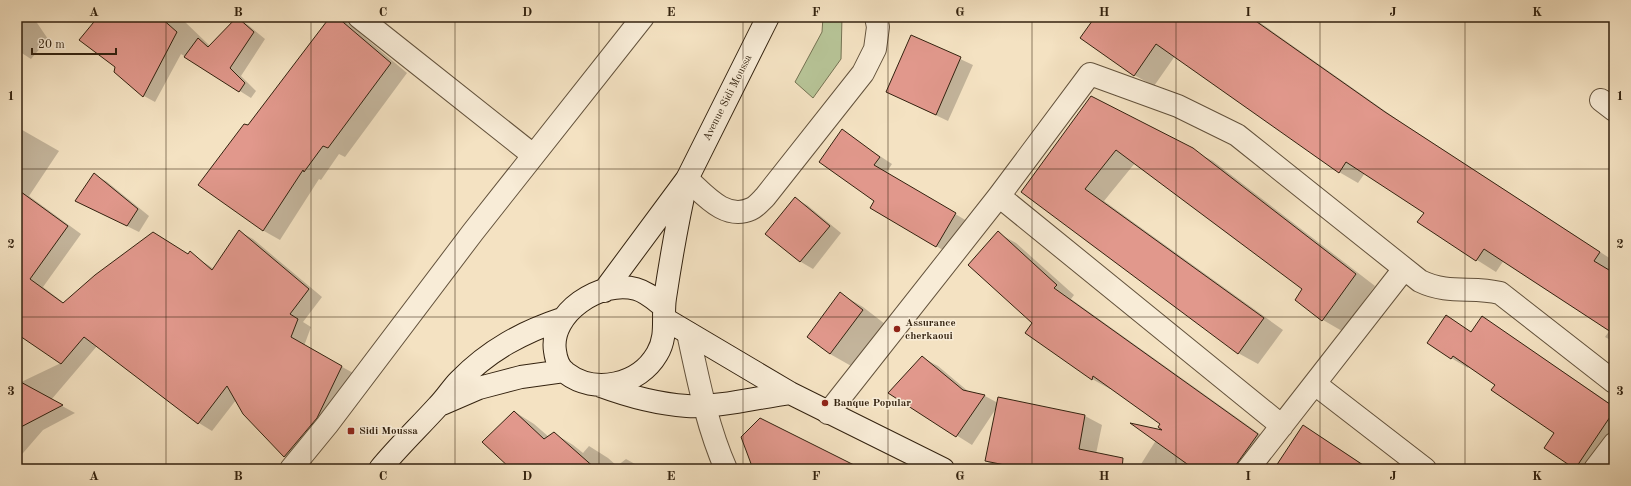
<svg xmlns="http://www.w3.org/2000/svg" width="1631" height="486" font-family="'Old Standard TT',serif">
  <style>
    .green { fill: #b7c497; stroke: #757353 }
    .shadow { fill: #0003 }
    .building { fill: #e1988c; stroke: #33220f }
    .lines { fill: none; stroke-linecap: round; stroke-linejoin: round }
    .street-casing { stroke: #63523c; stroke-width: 24 }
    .secondary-casing { stroke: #33220f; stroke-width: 24 }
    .street { stroke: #f8ecd7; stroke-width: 22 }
    .secondary { stroke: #f8ecd7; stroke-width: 22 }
    .grid { fill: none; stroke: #33220f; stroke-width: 1; stroke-opacity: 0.55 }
    .poi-dot { fill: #8f2418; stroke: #f8ecd7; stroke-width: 1.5 }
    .labels { text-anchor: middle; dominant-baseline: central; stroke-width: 3; stroke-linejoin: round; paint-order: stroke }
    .street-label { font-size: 11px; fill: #33220f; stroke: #f8ecd7 }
    .poi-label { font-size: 11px; font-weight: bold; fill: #33220f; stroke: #f8ecd7; text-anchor: start }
    .neatline { fill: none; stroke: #33220f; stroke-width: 1.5 }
    .grid-label { font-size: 13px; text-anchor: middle; font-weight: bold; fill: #33220f }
  </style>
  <rect width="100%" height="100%" fill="#f4e2c2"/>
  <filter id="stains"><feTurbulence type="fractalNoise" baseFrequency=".005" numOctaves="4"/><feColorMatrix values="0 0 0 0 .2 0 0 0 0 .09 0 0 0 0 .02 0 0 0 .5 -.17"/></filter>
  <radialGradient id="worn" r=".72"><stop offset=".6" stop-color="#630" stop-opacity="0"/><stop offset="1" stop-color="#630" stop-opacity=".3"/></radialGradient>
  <path class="green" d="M 823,17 L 842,17 L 841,59 L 813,98 L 795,82 L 822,32 Z"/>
  <path class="shadow" d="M 17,17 L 33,17 L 48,39 L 31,59 L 17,50 Z
    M 99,17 L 183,17 L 186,19 L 184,21 L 210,46 L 237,18 L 248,25 L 265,39 L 241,76 L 256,91 L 251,98 L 181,54 L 155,102 L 144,96 L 117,66 Z
    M 251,17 L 261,17 L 257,20 Z
    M 331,17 L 338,17 L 349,24 L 407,73 L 345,157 L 339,154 L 321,180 L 319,179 L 280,240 L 264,231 L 200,185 L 248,127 Z
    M 1096,17 L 1252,17 L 1405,125 L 1614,261 L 1614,342 L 1605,337 L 1610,330 L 1504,260 L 1496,272 L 1477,260 L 1419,222 L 1425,213 L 1365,173 L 1358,183 L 1339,172 L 1175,56 L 1154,86 L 1134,75 Z
    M 911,36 L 973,65 L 948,121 L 887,92 Z
    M 1091,98 L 1213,161 L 1375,286 L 1342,331 L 1323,320 L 1303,289 L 1135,163 L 1104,201 L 1283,330 L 1258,364 L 1238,353 L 1022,191 Z
    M 17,127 L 59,151 L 29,196 L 81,234 L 43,287 L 64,303 L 188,255 L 190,253 L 214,269 L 240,232 L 253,239 L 322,297 L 303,322 L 311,327 L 304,346 L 355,374 L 298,464 L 285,457 L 244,414 L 236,400 L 212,431 L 199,423 L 97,346 L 51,400 L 75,413 L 43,430 L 17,460 L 17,384 L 61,363 L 17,333 Z
    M 842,131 L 892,164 L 886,173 L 967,221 L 948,253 L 871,208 L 875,201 Z
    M 94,175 L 106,181 L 149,216 L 139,232 L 76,201 Z
    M 795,199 L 807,205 L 841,233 L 813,269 L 801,262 L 767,234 Z
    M 998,233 L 1016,243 L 1074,295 L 1071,299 L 1275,445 L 1258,469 L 1138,469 L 1163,429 L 1161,424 L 1110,387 L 1110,389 L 1092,379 L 1026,332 L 1033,323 Z
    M 841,294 L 863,307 L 885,324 L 853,367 L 830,354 Z
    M 1447,317 L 1472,332 L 1482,317 L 1614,406 L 1614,445 L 1598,469 L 1576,469 L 1546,448 L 1556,433 L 1496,385 L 1469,366 L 1468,368 L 1451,358 Z
    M 923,358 L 938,366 L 969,392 L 985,396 L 998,403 L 999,398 L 1085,416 L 1102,425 L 1096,454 L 1114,469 L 1001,469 L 986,461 L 997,407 L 972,445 L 889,393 Z
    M 515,412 L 534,424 L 549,437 L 554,433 L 573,445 L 583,453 L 589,446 L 608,458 L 617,466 L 626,459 L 644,469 L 513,469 Z
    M 1303,426 L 1323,438 L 1370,469 L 1283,469 Z"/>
  <path class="building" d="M 98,17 L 160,17 L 177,32 L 143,97 L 114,72 L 115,67 L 79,40 Z
    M 237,17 L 254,32 L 230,68 L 245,83 L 239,92 L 184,57 L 198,38 L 208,47 Z
    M 330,17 L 337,17 L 391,63 L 328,148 L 323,146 L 304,172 L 303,170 L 263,231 L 198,185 L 244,124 L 248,125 Z
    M 1095,17 L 1250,17 L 1385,112 L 1600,252 L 1594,261 L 1614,273 L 1614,334 L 1484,249 L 1476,261 L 1417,222 L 1424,213 L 1346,162 L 1339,173 L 1156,44 L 1134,76 L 1080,38 Z
    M 911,35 L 961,57 L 936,115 L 886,92 Z
    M 1091,96 L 1193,148 L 1356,274 L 1322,321 L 1295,300 L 1302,289 L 1116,150 L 1085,189 L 1264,318 L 1238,354 L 1021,192 Z
    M 842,129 L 880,157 L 874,165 L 956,213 L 936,247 L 870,208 L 874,201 L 819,162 Z
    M 94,173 L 138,209 L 127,226 L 75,201 Z
    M 17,189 L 68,226 L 30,279 L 63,303 L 95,275 L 153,232 L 188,254 L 190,251 L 212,270 L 239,230 L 309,289 L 290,314 L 298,319 L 291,337 L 342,366 L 317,418 L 284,457 L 243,414 L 227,386 L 198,424 L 84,337 L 61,364 L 17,334 Z
    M 795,197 L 830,226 L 800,262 L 765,234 Z
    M 998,231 L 1057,285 L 1054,288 L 1258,434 L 1233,469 L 1194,469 L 1130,423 L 1162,430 L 1158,427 L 1160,424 L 1093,376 L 1092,380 L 1025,333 L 1032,323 L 968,265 Z
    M 840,292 L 863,310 L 830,354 L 807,337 Z
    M 1446,315 L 1471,332 L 1482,316 L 1614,407 L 1614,411 L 1575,469 L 1544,448 L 1554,433 L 1491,390 L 1495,385 L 1453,356 L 1451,359 L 1427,343 Z
    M 922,356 L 963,390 L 985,395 L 956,437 L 888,393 Z
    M 17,380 L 63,405 L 17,429 Z
    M 998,397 L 1085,415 L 1079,449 L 1123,458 L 1122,469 L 1025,469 L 985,461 Z
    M 514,411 L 544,439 L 554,432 L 596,469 L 511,469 L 482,442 Z
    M 760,418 L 862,469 L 753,469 L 741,437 Z
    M 1303,425 L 1369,469 L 1274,469 Z"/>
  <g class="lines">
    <defs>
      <path id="street" d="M 359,17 L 533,155
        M 1601,100 L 1614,110
        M 687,179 C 704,194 725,221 751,209 C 756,207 761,201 765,197 L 863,73 L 875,49 L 878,27 L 876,17
        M 999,196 L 1282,426
        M 688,333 C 698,379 707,426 726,469
        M 1315,384 L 1425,469
        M 828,413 L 999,196 L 1090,74 L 1178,106 L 1237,135 L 1420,281 C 1449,295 1472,286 1500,293 L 1614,382
        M 291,469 L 327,425 L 473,232 L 643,17
        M 1248,469 L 1404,269
        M 1595,469 L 1614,444"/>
      <path id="secondary" d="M 604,291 L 687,179 L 768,17
        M 664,307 C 655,300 647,292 636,289 C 601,279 549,313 555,351 C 556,359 559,368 566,373 C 595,395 639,385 657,354 C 668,336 662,317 665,298 C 671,258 678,218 687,179
        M 665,319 L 790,393 L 943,469
        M 601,386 C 628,396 658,404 687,406 C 716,408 760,397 790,393
        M 442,404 L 479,388 L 521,377 L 564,371
        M 380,469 C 398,447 419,427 438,406 C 446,398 452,388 459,381 C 489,350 523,332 562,319"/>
    </defs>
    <use href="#street" class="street-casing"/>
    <use href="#secondary" class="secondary-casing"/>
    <use href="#street" class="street"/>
    <use href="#secondary" class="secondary"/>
  </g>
  <path class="grid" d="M 166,17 L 166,469M 311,17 L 311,469M 455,17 L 455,469M 599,17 L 599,469M 743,17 L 743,469M 888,17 L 888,469M 1032,17 L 1032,469M 1176,17 L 1176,469M 1320,17 L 1320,469M 1465,17 L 1465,469M 17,169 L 1614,169M 17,317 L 1614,317"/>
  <g class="poi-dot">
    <circle cx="897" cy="329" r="4"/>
    <circle cx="825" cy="403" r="4"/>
    <rect x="347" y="427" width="8" height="8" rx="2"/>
  </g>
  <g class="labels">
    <g class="street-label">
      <text transform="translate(728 98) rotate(-63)">Avenue Sidi Moussa</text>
    </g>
    <g class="poi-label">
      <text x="905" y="323">Assurance<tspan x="905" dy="13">cherkaoui</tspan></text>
      <text x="833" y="403">Banque Popular</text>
      <text x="359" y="431">Sidi Moussa</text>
    </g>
  </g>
  <rect width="1631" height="486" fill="none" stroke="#f4e2c2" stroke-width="44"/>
  <path d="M32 48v6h84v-6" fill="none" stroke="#33220f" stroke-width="2"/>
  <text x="38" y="48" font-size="12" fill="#33220f" stroke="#f8ecd7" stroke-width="3" paint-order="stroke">20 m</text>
  <rect x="22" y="22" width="1587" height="442" class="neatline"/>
  <g class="grid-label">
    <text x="94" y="16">A</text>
    <text x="238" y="16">B</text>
    <text x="383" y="16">C</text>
    <text x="527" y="16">D</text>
    <text x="671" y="16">E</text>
    <text x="816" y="16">F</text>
    <text x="960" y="16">G</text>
    <text x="1104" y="16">H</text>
    <text x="1248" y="16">I</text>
    <text x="1393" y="16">J</text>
    <text x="1537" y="16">K</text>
    <text x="11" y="100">1</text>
    <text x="1620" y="100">1</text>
    <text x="11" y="248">2</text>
    <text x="1620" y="248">2</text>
    <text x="11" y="395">3</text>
    <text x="1620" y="395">3</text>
    <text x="94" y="480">A</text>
    <text x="238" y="480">B</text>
    <text x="383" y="480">C</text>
    <text x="527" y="480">D</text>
    <text x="671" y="480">E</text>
    <text x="816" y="480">F</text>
    <text x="960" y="480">G</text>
    <text x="1104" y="480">H</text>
    <text x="1248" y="480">I</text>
    <text x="1393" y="480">J</text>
    <text x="1537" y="480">K</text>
  </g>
  <rect width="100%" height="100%" filter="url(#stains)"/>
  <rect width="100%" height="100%" fill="url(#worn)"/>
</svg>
